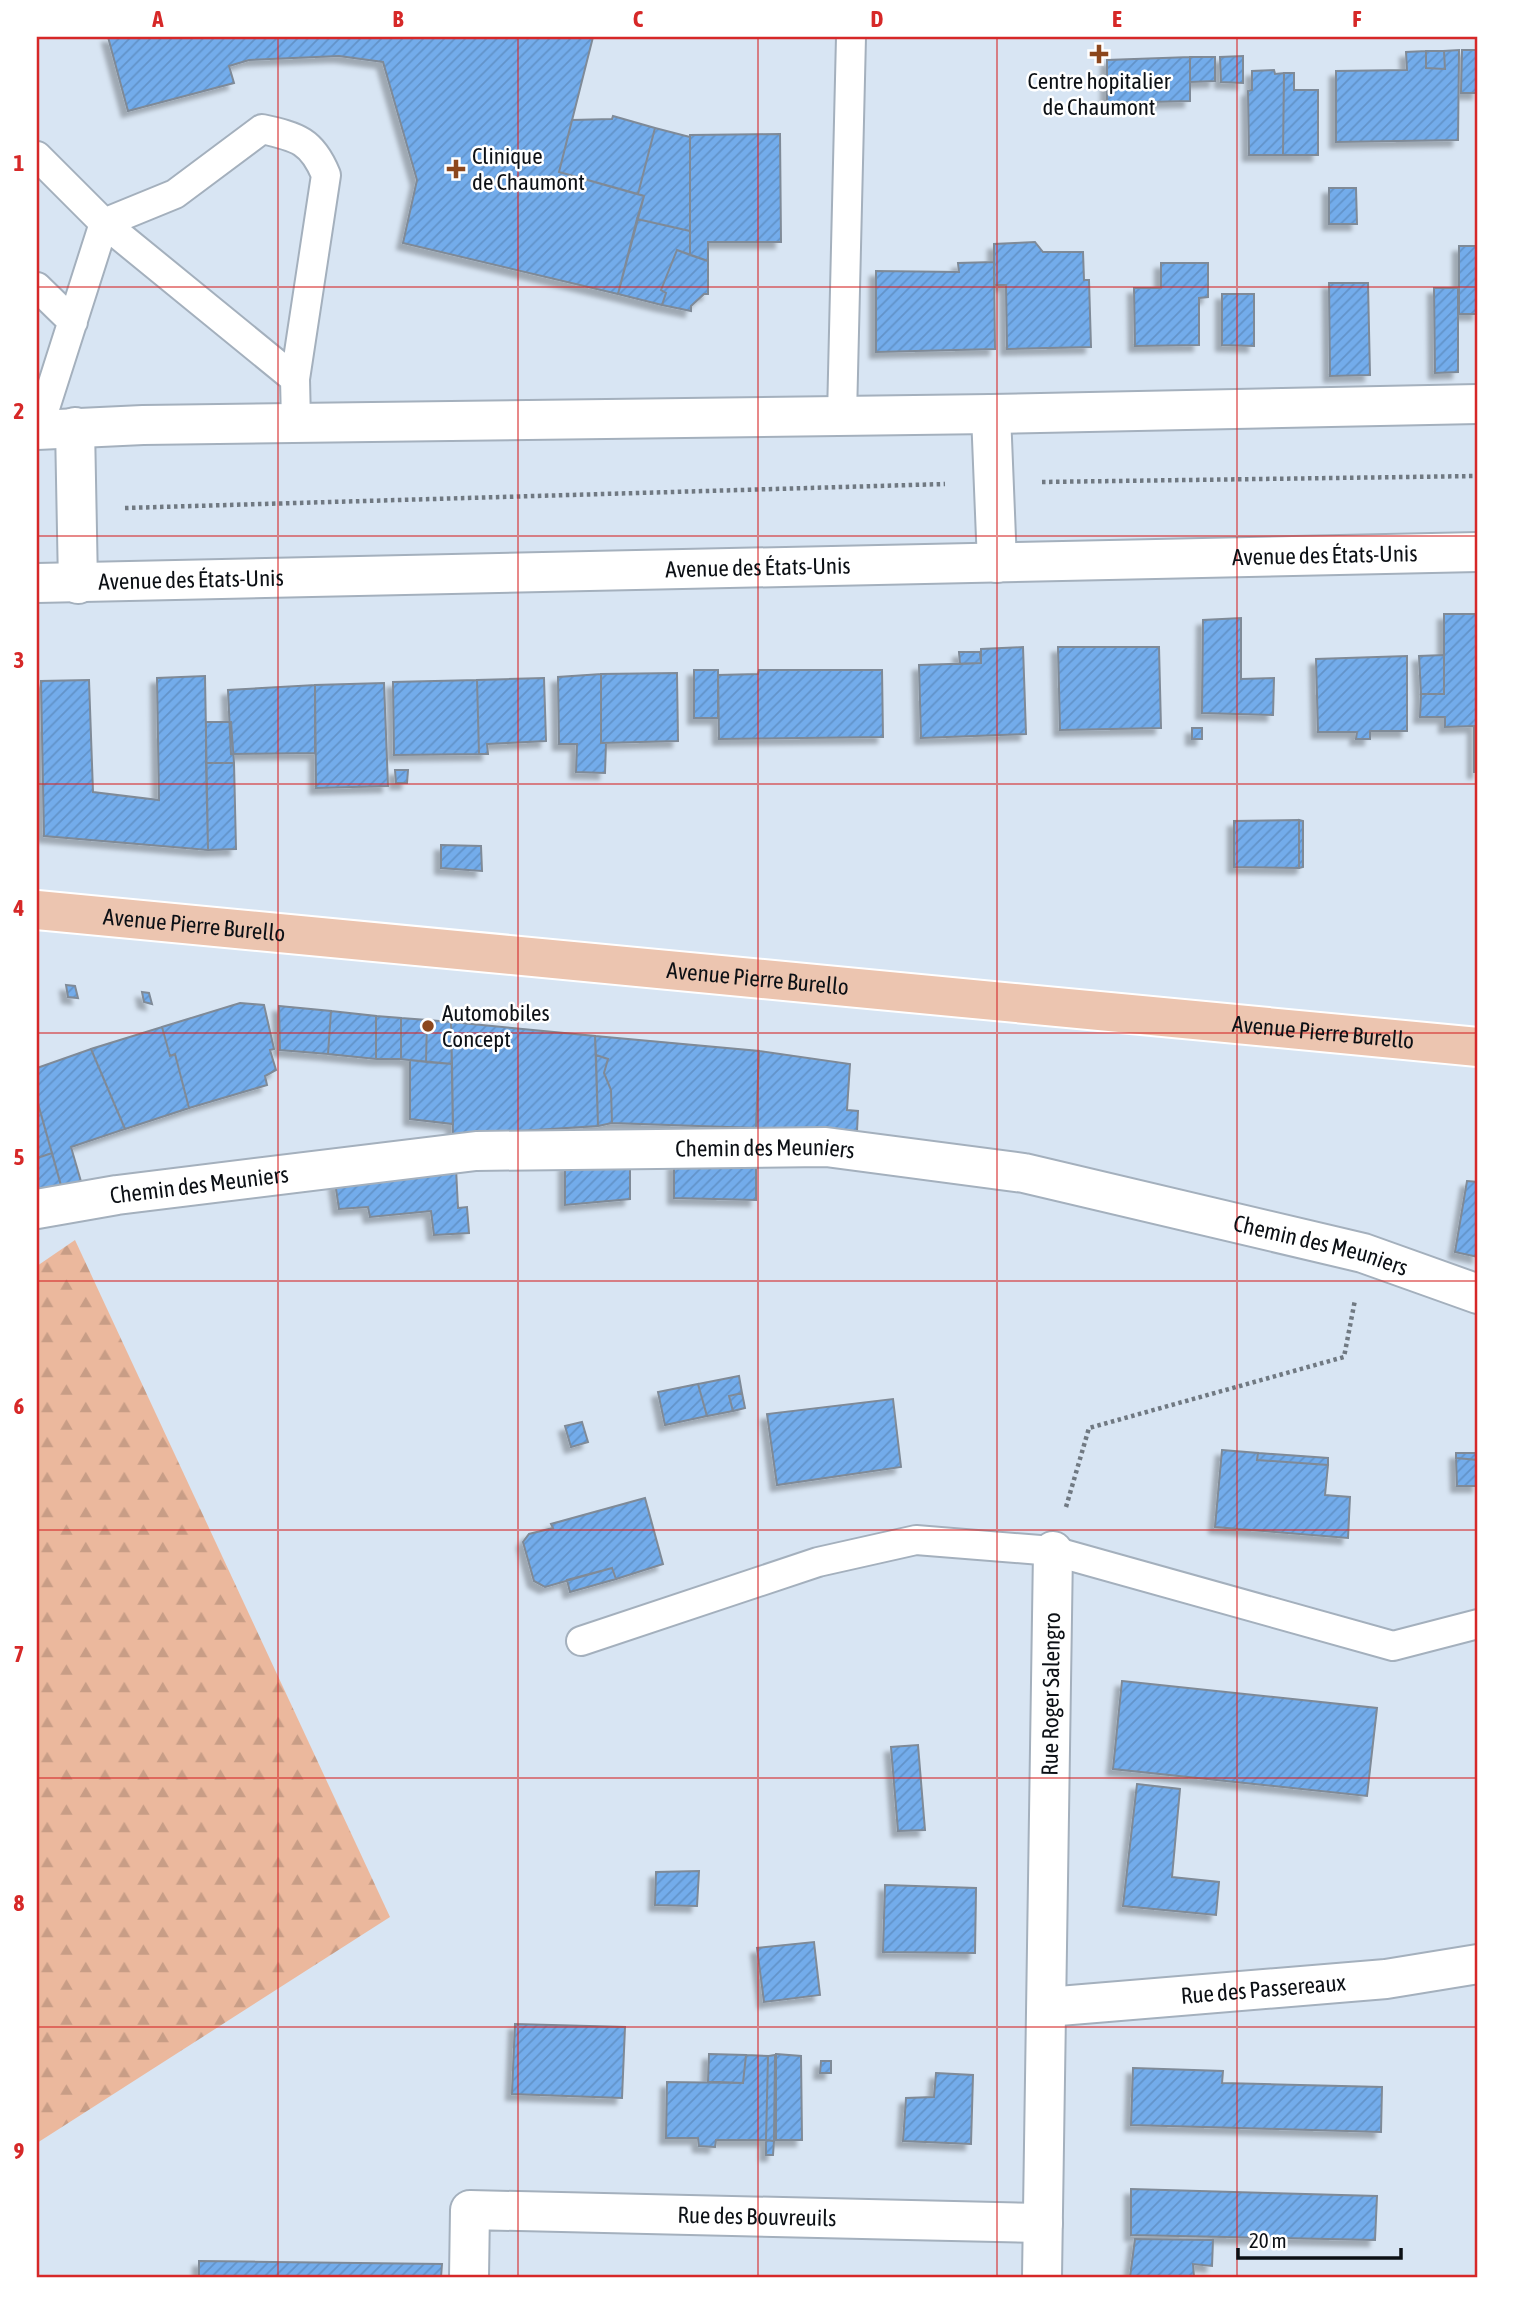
<svg xmlns="http://www.w3.org/2000/svg" width="1515" height="2314" font-family="'Asap Condensed',sans-serif">
  <style>
    .forest { fill: url(#forest-firs) }
    .building { fill: url(#building-hatch); stroke: #7f8a97; stroke-width: 2; filter: url(#shadow) }
    .lines { fill: none; stroke-linecap: round; stroke-linejoin: round }
    .service-casing { stroke: #a4b0bd; stroke-width: 32 }
    .pedestrian-casing { stroke: #a4b0bd; stroke-width: 42 }
    .minor-casing { stroke: #a4b0bd; stroke-width: 42 }
    .primary-casing { stroke: #fff; stroke-width: 42 }
    .path { stroke: #707982; stroke-width: 4.5; stroke-dasharray: 3.5 3.5; stroke-linecap: butt }
    .service { stroke: #fff; stroke-width: 28 }
    .pedestrian { stroke: #fff; stroke-width: 38 }
    .minor { stroke: #fff; stroke-width: 38 }
    .primary { stroke: #ecc5b0; stroke-width: 38 }
    .grid { fill: none; stroke: #d62828; stroke-width: 2; stroke-opacity: 0.55 }
    .poi-dot { fill: #8c471d; stroke: #fff; stroke-width: 2.5 }
    .labels { text-anchor: middle; dominant-baseline: central; stroke-width: 5; stroke-linejoin: round; paint-order: stroke }
    .poi-label { font-size: 23px; fill: #0c1015; stroke: #fff; text-anchor: start }
    .street-label { font-size: 23px; fill: #0c1015; stroke: #fff }
    .neatline { fill: none; stroke: #d62828; stroke-width: 2.5 }
    .grid-label { font-size: 23px; text-anchor: middle; font-weight: bold; fill: #d62828 }
  </style>
  <defs>
    <pattern id="forest-firs" width="22" height="20" patternUnits="userSpaceOnUse" patternTransform="scale(1.75)"><rect width="22" height="20" fill="#ebb89d"/><path d="M5 1l3.5 6h-7zM16 11l3.5 6h-7z" fill="#c89d86"/></pattern>
    <pattern id="building-hatch" width="6" height="6" patternUnits="userSpaceOnUse" patternTransform="scale(1.75)"><rect width="6" height="6" fill="#73aceb"/><path d="M-1 1l2-2M0 6l6-6M5 7l2-2" fill="none" stroke="#6293c9"/></pattern>
    <filter id="shadow"><feDropShadow dx="-6" dy="6" stdDeviation="2" flood-color="#0004"/></filter>
  </defs>
  <rect width="100%" height="100%" fill="#d8e5f3"/>
  <path class="forest" d="M 75,1240 L 390,1917 L 37,2143 L 37,1266 Z"/>
  <path class="building" d="M 108,37 L 593,37 L 559,172 L 644,196 L 618,294 L 403,243 L 417,180 L 383,62 L 339,56 L 249,60 L 229,66 L 234,83 L 128,111 Z
    M 1459,50 L 1458,140 L 1336,142 L 1336,71 L 1407,70 L 1406,52 L 1426,51 L 1426,68 L 1445,69 L 1444,51 Z
    M 1462,50 L 1478,50 L 1478,93 L 1461,93 Z
    M 1426,51 L 1444,51 L 1445,69 L 1426,68 Z
    M 1243,56 L 1243,83 L 1221,82 L 1220,57 Z
    M 1190,57 L 1215,57 L 1215,81 L 1190,82 Z
    M 1190,57 L 1190,101 L 1107,103 L 1107,60 Z
    M 1274,70 L 1275,74 L 1284,73 L 1283,155 L 1249,155 L 1248,91 L 1252,90 L 1252,71 Z
    M 1284,73 L 1294,73 L 1294,90 L 1318,90 L 1318,155 L 1283,155 Z
    M 613,116 L 655,128 L 638,194 L 559,172 L 572,120 L 612,119 Z
    M 655,128 L 690,137 L 690,231 L 637,219 L 644,196 L 638,194 Z
    M 780,134 L 781,242 L 708,242 L 708,261 L 690,255 L 690,135 Z
    M 1329,188 L 1356,188 L 1357,224 L 1329,224 Z
    M 637,219 L 690,231 L 690,255 L 677,250 L 661,290 L 666,293 L 662,305 L 618,294 Z
    M 1035,242 L 1043,252 L 1083,252 L 1084,280 L 1089,280 L 1091,347 L 1007,349 L 1006,285 L 994,285 L 994,244 Z
    M 1459,246 L 1478,246 L 1478,314 L 1459,314 Z
    M 677,250 L 708,261 L 708,294 L 704,294 L 691,306 L 691,311 L 662,305 L 666,293 L 661,290 Z
    M 994,262 L 995,349 L 876,352 L 876,271 L 959,272 L 958,263 Z
    M 1161,263 L 1208,263 L 1208,297 L 1199,298 L 1199,345 L 1135,346 L 1134,288 L 1161,288 Z
    M 1329,283 L 1368,283 L 1370,375 L 1330,376 Z
    M 1434,288 L 1458,288 L 1458,372 L 1435,373 Z
    M 1222,294 L 1254,294 L 1254,346 L 1222,345 Z
    M 1444,614 L 1478,614 L 1478,772 L 1474,772 L 1474,726 L 1445,727 L 1445,717 L 1420,717 L 1421,694 L 1444,694 Z
    M 1241,618 L 1241,679 L 1274,678 L 1273,715 L 1202,713 L 1203,620 Z
    M 1023,647 L 1026,734 L 921,738 L 919,665 L 981,663 L 981,649 Z
    M 1058,647 L 1159,647 L 1161,728 L 1060,730 Z
    M 959,652 L 980,652 L 981,663 L 960,664 Z
    M 1444,655 L 1444,694 L 1421,694 L 1419,656 Z
    M 1407,656 L 1407,731 L 1370,731 L 1370,739 L 1356,739 L 1357,732 L 1318,732 L 1316,659 Z
    M 694,670 L 718,670 L 718,718 L 694,718 Z
    M 759,670 L 882,670 L 883,737 L 719,739 L 718,675 L 758,674 Z
    M 677,673 L 678,741 L 601,743 L 601,674 Z
    M 601,674 L 601,743 L 606,743 L 605,773 L 576,772 L 577,744 L 559,744 L 558,677 Z
    M 205,676 L 208,850 L 44,836 L 41,681 L 89,680 L 93,792 L 159,800 L 157,678 Z
    M 544,678 L 546,741 L 487,744 L 488,754 L 479,754 L 477,680 Z
    M 477,680 L 479,754 L 394,755 L 393,682 Z
    M 384,683 L 388,786 L 316,788 L 315,685 Z
    M 315,685 L 315,753 L 231,754 L 228,690 Z
    M 206,722 L 231,722 L 234,763 L 206,763 Z
    M 1192,728 L 1202,728 L 1202,739 L 1192,739 Z
    M 206,763 L 234,763 L 236,849 L 208,850 Z
    M 395,770 L 408,770 L 407,783 L 396,783 Z
    M 1299,820 L 1303,821 L 1303,867 L 1299,868 Z
    M 1299,820 L 1299,868 L 1234,867 L 1234,821 Z
    M 441,845 L 481,846 L 482,871 L 441,868 Z
    M 66,985 L 75,986 L 78,998 L 68,997 Z
    M 142,992 L 149,993 L 152,1004 L 144,1002 Z
    M 240,1003 L 264,1005 L 274,1049 L 270,1050 L 276,1070 L 265,1076 L 267,1085 L 189,1108 L 175,1054 L 170,1056 L 162,1027 Z
    M 279,1006 L 331,1011 L 328,1054 L 280,1050 Z
    M 331,1011 L 376,1016 L 376,1059 L 328,1054 Z
    M 376,1016 L 401,1018 L 401,1059 L 376,1059 Z
    M 401,1018 L 427,1020 L 426,1062 L 401,1059 Z
    M 427,1020 L 451,1022 L 452,1064 L 426,1062 Z
    M 451,1022 L 595,1036 L 598,1126 L 453,1135 Z
    M 162,1027 L 170,1056 L 175,1054 L 189,1108 L 125,1129 L 91,1049 Z
    M 595,1036 L 759,1051 L 756,1128 L 612,1123 L 611,1090 L 604,1073 L 608,1059 L 596,1055 Z
    M 91,1049 L 125,1129 L 71,1147 L 82,1185 L 62,1189 L 37,1100 L 37,1068 Z
    M 759,1051 L 850,1064 L 847,1110 L 858,1111 L 857,1131 L 756,1128 Z
    M 596,1055 L 608,1059 L 604,1073 L 611,1090 L 612,1123 L 598,1126 Z
    M 410,1060 L 452,1064 L 453,1124 L 410,1119 Z
    M 37,1100 L 52,1153 L 37,1158 Z
    M 52,1153 L 62,1189 L 37,1192 L 37,1158 Z
    M 674,1163 L 756,1163 L 756,1200 L 674,1198 Z
    M 565,1164 L 630,1164 L 630,1199 L 565,1205 Z
    M 456,1168 L 458,1208 L 467,1207 L 469,1233 L 434,1235 L 431,1211 L 370,1217 L 368,1207 L 339,1209 L 335,1182 Z
    M 1467,1181 L 1478,1182 L 1478,1257 L 1455,1252 Z
    M 739,1376 L 742,1393 L 729,1396 L 733,1411 L 707,1416 L 698,1384 Z
    M 698,1384 L 707,1416 L 665,1425 L 658,1392 Z
    M 742,1393 L 745,1408 L 733,1411 L 729,1396 Z
    M 893,1399 L 901,1467 L 777,1485 L 767,1414 Z
    M 582,1422 L 588,1442 L 571,1447 L 565,1426 Z
    M 1222,1450 L 1258,1453 L 1257,1460 L 1328,1465 L 1325,1495 L 1350,1497 L 1348,1538 L 1215,1527 Z
    M 1258,1453 L 1328,1458 L 1328,1465 L 1257,1460 Z
    M 1456,1453 L 1478,1453 L 1478,1460 L 1456,1458 Z
    M 1456,1458 L 1478,1460 L 1478,1486 L 1457,1486 Z
    M 645,1498 L 663,1564 L 616,1579 L 612,1568 L 545,1587 L 534,1581 L 523,1542 L 529,1534 L 553,1528 L 551,1524 Z
    M 612,1568 L 616,1579 L 570,1592 L 567,1580 Z
    M 1122,1681 L 1377,1708 L 1367,1796 L 1113,1769 Z
    M 918,1745 L 925,1830 L 898,1831 L 891,1747 Z
    M 1137,1784 L 1180,1789 L 1172,1877 L 1219,1882 L 1216,1915 L 1123,1906 Z
    M 699,1871 L 697,1906 L 655,1905 L 656,1872 Z
    M 885,1885 L 976,1888 L 975,1953 L 883,1952 Z
    M 814,1942 L 820,1995 L 764,2002 L 757,1948 Z
    M 515,2024 L 625,2027 L 622,2098 L 512,2094 Z
    M 709,2054 L 746,2055 L 743,2083 L 708,2082 Z
    M 776,2054 L 801,2056 L 802,2140 L 776,2140 Z
    M 746,2055 L 768,2056 L 766,2140 L 716,2140 L 715,2147 L 699,2146 L 698,2138 L 666,2138 L 667,2082 L 743,2083 Z
    M 775,2055 L 774,2141 L 766,2140 L 768,2056 Z
    M 821,2061 L 831,2061 L 831,2073 L 820,2073 Z
    M 1133,2068 L 1223,2071 L 1222,2083 L 1382,2087 L 1381,2132 L 1131,2125 Z
    M 936,2073 L 973,2075 L 971,2144 L 903,2141 L 906,2098 L 934,2097 Z
    M 766,2140 L 774,2141 L 773,2155 L 766,2155 Z
    M 1131,2189 L 1377,2196 L 1375,2240 L 1131,2235 Z
    M 1135,2239 L 1213,2240 L 1212,2266 L 1193,2264 L 1194,2277 L 1130,2277 Z
    M 199,2261 L 442,2264 L 441,2277 L 199,2277 Z"/>
  <g class="lines">
    <defs>
      <path id="service" d="M 37,156 L 104,223 L 38,430
        M 37,287 L 73,322
        M 295,379 L 326,175 C 312,141 298,137 262,129 L 175,194 L 104,223 L 295,379 L 296,422
        M 842,416 L 851,37
        M 581,1641 L 818,1562 L 916,1540 L 1053,1551 L 1393,1646 L 1478,1624"/>
      <g id="pedestrian">
        <path id="s1" d="M 37,1209 L 117,1195 L 476,1151 L 826,1147 L 1024,1173 L 1363,1253 L 1478,1294"/>
      </g>
      <g id="minor">
        <path d="M 991,414 L 997,563"/>
        <path d="M 75,427 L 78,584"/>
        <path d="M 37,430 L 143,425 L 991,414 L 1478,404"/>
        <path id="s2" d="M 37,583 L 1478,552"/>
        <path id="s3" d="M 1047,2007 L 1386,1979 L 1478,1964"/>
        <path id="s4" d="M 469,2277 L 470,2210 L 1043,2223"/>
        <path id="s5" d="M 1042,2277 L 1053,1551"/>
      </g>
      <g id="primary">
        <path id="s6" d="M 37,910 L 1478,1047"/>
      </g>
    </defs>
    <use href="#service" class="service-casing"/>
    <use href="#pedestrian" class="pedestrian-casing"/>
    <use href="#minor" class="minor-casing"/>
    <use href="#primary" class="primary-casing"/>
    <path class="path" d="M 1042,482 L 1478,476
      M 125,508 L 945,484
      M 1066,1507 L 1089,1428 L 1344,1357 L 1355,1300"/>
    <use href="#service" class="service"/>
    <use href="#pedestrian" class="pedestrian"/>
    <use href="#minor" class="minor"/>
    <use href="#primary" class="primary"/>
  </g>
  <path class="grid" d="M 278,37 L 278,2277M 518,37 L 518,2277M 758,37 L 758,2277M 997,37 L 997,2277M 1237,37 L 1237,2277M 37,287 L 1478,287M 37,536 L 1478,536M 37,784 L 1478,784M 37,1033 L 1478,1033M 37,1281 L 1478,1281M 37,1530 L 1478,1530M 37,1778 L 1478,1778M 37,2027 L 1478,2027"/>
  <g class="poi-dot">
    <path d="M1095.5 43.5h7v7h7v7h-7v7h-7v-7h-7v-7h7z"/>
    <path d="M452.5 158.5h7v7h7v7h-7v7h-7v-7h-7v-7h7z"/>
    <circle cx="428" cy="1026" r="7"/>
  </g>
  <g class="labels">
    <g class="poi-label">
      <text x="1099" y="81" text-anchor="middle">Centre hopitalier<tspan x="1099" dy="26">de Chaumont</tspan></text>
      <text x="472" y="156">Clinique<tspan x="472" dy="26">de Chaumont</tspan></text>
      <text x="442" y="1013">Automobiles<tspan x="442" dy="26">Concept</tspan></text>
    </g>
    <g class="street-label">
      <text stroke="none"><textPath href="#s2" startOffset="1288">Avenue des États-Unis</textPath></text>
      <text stroke="none"><textPath href="#s2" startOffset="721">Avenue des États-Unis</textPath></text>
      <text stroke="none"><textPath href="#s2" startOffset="154">Avenue des États-Unis</textPath></text>
      <text stroke="none"><textPath href="#s6" startOffset="158">Avenue Pierre Burello</textPath></text>
      <text stroke="none"><textPath href="#s6" startOffset="724">Avenue Pierre Burello</textPath></text>
      <text stroke="none"><textPath href="#s6" startOffset="1292">Avenue Pierre Burello</textPath></text>
      <text stroke="none"><textPath href="#s1" startOffset="732">Chemin des Meuniers</textPath></text>
      <text stroke="none"><textPath href="#s1" startOffset="164">Chemin des Meuniers</textPath></text>
      <text stroke="none"><textPath href="#s1" startOffset="1298">Chemin des Meuniers</textPath></text>
      <text stroke="none"><textPath href="#s5" startOffset="583">Rue Roger Salengro</textPath></text>
      <text stroke="none"><textPath href="#s3" startOffset="217">Rue des Passereaux</textPath></text>
      <text stroke="none"><textPath href="#s4" startOffset="354">Rue des Bouvreuils</textPath></text>
    </g>
  </g>
  <rect width="1515" height="2314" fill="none" stroke="#ffffff" stroke-width="77"/>
  <path d="M1238 2248v10h163v-10" fill="none" stroke="#0c1015" stroke-width="3.5"/>
  <text x="1249" y="2248" font-size="21" fill="#0c1015" stroke="#ffffff" stroke-width="5" paint-order="stroke">20 m</text>
  <rect x="38" y="38" width="1438" height="2238" class="neatline"/>
  <g class="grid-label">
    <text x="158" y="27">A</text>
    <text x="398" y="27">B</text>
    <text x="638" y="27">C</text>
    <text x="877" y="27">D</text>
    <text x="1117" y="27">E</text>
    <text x="1357" y="27">F</text>
    <text x="19" y="171">1</text>
    <text x="19" y="419">2</text>
    <text x="19" y="668">3</text>
    <text x="19" y="916">4</text>
    <text x="19" y="1165">5</text>
    <text x="19" y="1414">6</text>
    <text x="19" y="1662">7</text>
    <text x="19" y="1911">8</text>
    <text x="19" y="2159">9</text>
  </g>
</svg>
